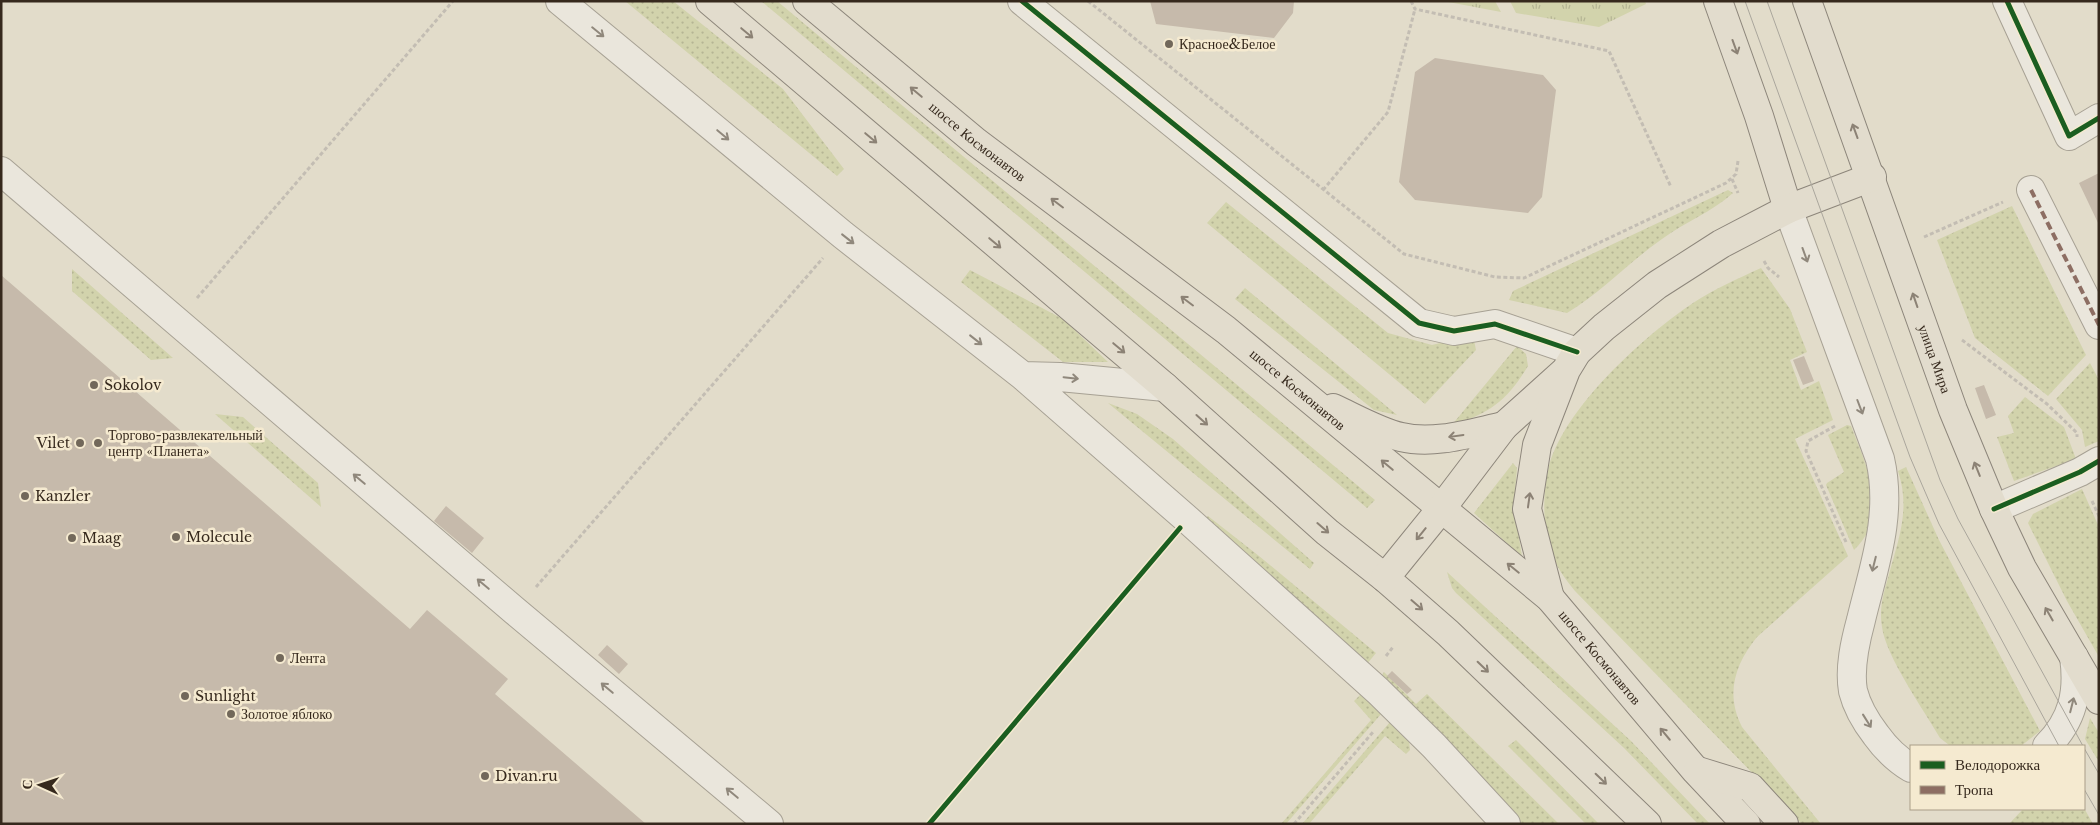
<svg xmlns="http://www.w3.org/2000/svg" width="2100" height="825" font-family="'Libre Baskerville',serif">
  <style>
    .grass { fill: url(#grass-dots) }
    .park { fill: url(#park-tufts) }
    .building { fill: #c6baab }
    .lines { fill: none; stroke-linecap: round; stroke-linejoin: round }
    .minor-casing { stroke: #a7a194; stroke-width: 30 }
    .major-casing { stroke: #8d867b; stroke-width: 30 }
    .path { stroke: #c3bdb3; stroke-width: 3; stroke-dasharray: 4 2.5; stroke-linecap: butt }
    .minor { stroke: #eae6dc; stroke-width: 28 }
    .major { stroke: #e2dccd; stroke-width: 28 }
    .tram { stroke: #aaa69c; stroke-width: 1 }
    .quiet { stroke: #8d6e63; stroke-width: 4; stroke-dasharray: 8 4; stroke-linecap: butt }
    .cycleway-casing { stroke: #f5ead0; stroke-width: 8 }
    .cycleway { stroke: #1b5e20; stroke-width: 5 }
    .oneway { stroke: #90887c }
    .oneway2 { stroke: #8c8275 }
    .poi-dot { fill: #72685a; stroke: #f5ead0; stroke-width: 2 }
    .labels { text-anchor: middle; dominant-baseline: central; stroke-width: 5; stroke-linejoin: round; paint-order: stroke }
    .poi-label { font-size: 14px; fill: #36291d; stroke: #f5ead0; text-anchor: start }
    .street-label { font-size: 14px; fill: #36291d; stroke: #f5ead0 }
  </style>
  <defs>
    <pattern id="grass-dots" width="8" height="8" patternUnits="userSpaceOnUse" patternTransform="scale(1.25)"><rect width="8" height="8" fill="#d2d3ac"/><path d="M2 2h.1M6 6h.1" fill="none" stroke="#b5b594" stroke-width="1.8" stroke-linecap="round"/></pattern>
    <pattern id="park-tufts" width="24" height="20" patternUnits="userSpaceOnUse" patternTransform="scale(1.25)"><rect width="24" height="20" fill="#d2d3ac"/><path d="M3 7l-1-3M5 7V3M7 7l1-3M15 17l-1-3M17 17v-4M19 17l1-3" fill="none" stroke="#b5b594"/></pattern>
  </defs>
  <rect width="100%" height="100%" fill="#e2dcca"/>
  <path class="grass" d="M 625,1 L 673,1 L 783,89 L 844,169 L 837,176 Z
    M 761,1 L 777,1 L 1375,500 L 1367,508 Z
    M 1728,190 L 1733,193 C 1712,212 1685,222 1662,239 C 1629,262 1602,292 1567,313 L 1509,300 L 1513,291 Z
    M 1226,202 L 1388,333 L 1432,345 L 1473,335 L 1476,350 L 1425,404 L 1207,223 Z
    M 2012,206 L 2086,355 L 2048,396 L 1975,338 L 1937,240 Z
    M 1761,268 L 1790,309 L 1807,352 L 1790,360 L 1801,390 L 1819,381 L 1833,420 L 1795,439 L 1848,556 L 1757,637 C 1735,664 1725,694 1742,727 L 1821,824 L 1802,824 L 1575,591 C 1567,581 1559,571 1554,559 C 1542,531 1542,494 1549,466 C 1565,407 1644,336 1693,303 C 1714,289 1737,279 1761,268 Z
    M 72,269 L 173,358 L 151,360 L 72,291 Z
    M 970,270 L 1063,319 L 1108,362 L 1063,362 L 961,282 Z
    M 1245,288 L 1397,415 L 1374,410 L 1235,299 Z
    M 1517,346 L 1526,354 L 1528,366 C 1507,401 1490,413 1451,426 Z
    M 2090,363 L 2099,380 L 2099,441 L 2085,447 L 2082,430 L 2056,399 Z
    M 2025,397 L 2064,427 L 2076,459 L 2014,481 L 1997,437 L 2014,433 L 2008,416 Z
    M 1108,403 L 1137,414 L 1173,439 L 1314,563 L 1310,569 Z
    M 215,414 L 243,417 L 318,483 L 321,507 Z
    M 1847,425 L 1851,426 C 1866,465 1891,515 1854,550 L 1826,485 L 1827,483 L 1844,472 L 1828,435 Z
    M 1513,463 L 1517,468 L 1514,505 L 1522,557 L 1474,513 Z
    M 1906,467 L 1939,540 L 2040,731 L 2021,746 L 1949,745 L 1940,738 C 1924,710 1886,657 1882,627 C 1879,610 1883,595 1888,578 C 1898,540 1911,510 1898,471 Z
    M 2082,489 L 2099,527 L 2099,657 L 2067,601 L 2028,523 L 2033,514 Z
    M 1208,516 L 1259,556 L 1376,653 L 1367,664 L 1201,522 Z
    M 1447,572 L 1631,741 L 1710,824 L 1698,824 L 1624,748 L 1456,593 L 1452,588 Z
    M 1384,672 L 1416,704 L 1427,694 L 1559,824 L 1520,824 L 1380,678 Z
    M 1360,695 L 1363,695 L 1382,713 L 1286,824 L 1281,824 L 1371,720 L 1354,701 Z
    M 2090,718 L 2099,733 L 2099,762 L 2085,739 Z
    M 1390,722 L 1409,740 L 1410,750 L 1406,754 L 1385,736 L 1309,824 L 1302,824 Z
    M 1516,740 L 1599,824 L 1586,824 L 1508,746 Z
    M 2084,808 L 2093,824 L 2009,824 L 2023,809 Z"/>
  <path class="park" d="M 1443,1 L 1495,1 L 1501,12 Z
    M 1510,1 L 1645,1 L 1646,4 L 1599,27 L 1516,13 Z"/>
  <path class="building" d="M 1150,1 L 1294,1 L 1293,13 L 1274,38 L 1156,24 Z
    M 1435,58 L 1543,75 L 1556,90 L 1542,197 L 1528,213 L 1415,200 L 1399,182 L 1415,72 Z
    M 2099,173 L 2099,225 L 2079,183 Z
    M 1,275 L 410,629 L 427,610 L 508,679 L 495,694 L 646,824 L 1,824 Z
    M 1804,356 L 1814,381 L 1803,385 L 1793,360 Z
    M 1984,385 L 1996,415 L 1986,419 L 1975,388 Z
    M 446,506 L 484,538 L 472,553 L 434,521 Z
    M 607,645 L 628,664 L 619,674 L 598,655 Z
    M 1392,671 L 1412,690 L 1407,694 L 1387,676 Z"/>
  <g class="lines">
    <defs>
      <path id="minor" d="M 560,1 L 843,235 L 1023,376 L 1188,520 L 1378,691 L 1434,746 L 1506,824
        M 1022,1 L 1419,323 L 1454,331 L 1495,324 L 1577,352
        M 2007,1 L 2069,136 L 2099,118
        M 1,171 L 515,611 L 769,824
        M 2031,190 L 2099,325
        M 1788,209 L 1880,459 C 1893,515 1874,566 1861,620 C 1855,642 1849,668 1853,691 C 1857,707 1866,722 1876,735 C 1886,749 1896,759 1911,768
        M 1023,376 L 1060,377 L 1165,387
        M 1994,509 L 2080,472 L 2099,461
        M 2047,746 C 2073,720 2079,692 2074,657"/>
      <g id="major">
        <path d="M 710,1 L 1165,387 L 1327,532 L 1385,578 L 1448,633 L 1647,824"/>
        <path id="s1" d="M 807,1 L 976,142 L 1226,330 L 1550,598 L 1696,771 L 1746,824"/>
        <path d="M 1718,1 L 1759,116 L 1788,209"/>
        <path id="s2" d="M 1807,1 L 1953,410 L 1994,509 L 2022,568 L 2099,700"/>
        <path d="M 1333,408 C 1353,417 1379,432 1401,437 C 1434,445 1471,433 1504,426"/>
        <path d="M 1385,578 L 1441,509 L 1504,426 L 1563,373"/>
        <path d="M 1550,598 L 1527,509 L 1537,445 L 1566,370 L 1577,352 L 1604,327 L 1657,285 L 1721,244 L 1788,209 L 1872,177"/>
        <path d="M 1698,771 L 1750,787 L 1784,824"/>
      </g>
    </defs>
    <use href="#minor" class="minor-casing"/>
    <use href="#major" class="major-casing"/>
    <path class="path" d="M 1088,1 L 1404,254 L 1495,277 L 1524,278 L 1726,183 L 1736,174 L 1738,161
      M 1411,1 L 1415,9 L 1609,51 L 1671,187
      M 1732,179 L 1738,193
      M 1323,190 L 1388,112 L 1415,9
      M 1924,237 L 2003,202
      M 1764,261 L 1768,268 L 1779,277
      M 197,298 L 453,1
      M 1962,340 L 2047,404 L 2077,433 L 2077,437
      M 1835,426 L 1808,441 L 1806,451 L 1846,542
      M 2092,501 L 2099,516
      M 536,587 L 823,258
      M 1386,656 L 1393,647
      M 1294,824 L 1373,732"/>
    <use href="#minor" class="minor"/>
    <use href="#major" class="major"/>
    <path class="tram" d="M 1745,1 L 1910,457 L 1939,524 L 2059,746
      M 1767,1 L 1940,480 L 1958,519 L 2083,746
      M 2084,748 L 2099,774
      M 2084,789 L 2099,815"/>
    <path class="quiet" d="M 2031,190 L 2099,325"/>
    <defs>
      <path id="cycleway" d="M 1022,1 L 1419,323 L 1454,331 L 1495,324 L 1577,352
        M 2007,1 L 2069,136 L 2099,118
        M 1994,509 L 2080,472 L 2099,461
        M 929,824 L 1180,528"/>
    </defs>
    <use href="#cycleway" class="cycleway-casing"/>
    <use href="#cycleway" class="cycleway"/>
  </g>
  <defs><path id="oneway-shaft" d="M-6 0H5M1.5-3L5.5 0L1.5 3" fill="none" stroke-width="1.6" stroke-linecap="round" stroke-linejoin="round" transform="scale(1.25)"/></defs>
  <g class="oneway">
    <use href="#oneway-shaft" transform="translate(598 32) rotate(39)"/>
    <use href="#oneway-shaft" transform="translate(723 135) rotate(40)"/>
    <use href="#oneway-shaft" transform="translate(848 239) rotate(38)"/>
    <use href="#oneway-shaft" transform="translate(1805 255) rotate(70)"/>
    <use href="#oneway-shaft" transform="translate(976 340) rotate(38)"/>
    <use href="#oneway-shaft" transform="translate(1071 378) rotate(6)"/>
    <use href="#oneway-shaft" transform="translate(1860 407) rotate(69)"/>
    <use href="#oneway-shaft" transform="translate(359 479) rotate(-140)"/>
    <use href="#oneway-shaft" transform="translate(1874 564) rotate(104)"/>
    <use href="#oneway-shaft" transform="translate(483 584) rotate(-140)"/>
    <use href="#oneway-shaft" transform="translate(607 688) rotate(-140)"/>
    <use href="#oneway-shaft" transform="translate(2072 705) rotate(-76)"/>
    <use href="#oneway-shaft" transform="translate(1867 721) rotate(58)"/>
    <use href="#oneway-shaft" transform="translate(732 793) rotate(-140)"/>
  </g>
  <g class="oneway2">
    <use href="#oneway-shaft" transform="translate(747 33) rotate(40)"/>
    <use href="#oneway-shaft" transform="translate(1735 47) rotate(70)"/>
    <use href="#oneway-shaft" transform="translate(916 92) rotate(-140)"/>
    <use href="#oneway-shaft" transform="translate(1855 131) rotate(-110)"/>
    <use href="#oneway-shaft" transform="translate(871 138) rotate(40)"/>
    <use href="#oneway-shaft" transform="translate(1057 203) rotate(-143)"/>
    <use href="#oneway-shaft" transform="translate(995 243) rotate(40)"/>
    <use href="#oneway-shaft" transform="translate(1915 300) rotate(-109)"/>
    <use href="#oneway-shaft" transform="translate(1187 301) rotate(-143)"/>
    <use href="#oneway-shaft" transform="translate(1119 348) rotate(40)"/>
    <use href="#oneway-shaft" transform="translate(1202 420) rotate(42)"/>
    <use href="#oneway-shaft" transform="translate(1456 436) rotate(172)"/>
    <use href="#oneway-shaft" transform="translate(1387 465) rotate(-140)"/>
    <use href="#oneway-shaft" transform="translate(1977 469) rotate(-112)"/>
    <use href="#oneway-shaft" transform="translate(1529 500) rotate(-82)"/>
    <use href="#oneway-shaft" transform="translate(1323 528) rotate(41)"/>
    <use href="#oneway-shaft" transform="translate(1421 534) rotate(129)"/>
    <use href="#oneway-shaft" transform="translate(1513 568) rotate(-141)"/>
    <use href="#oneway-shaft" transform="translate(1417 605) rotate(41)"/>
    <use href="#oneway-shaft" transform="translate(2049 614) rotate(-120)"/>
    <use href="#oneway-shaft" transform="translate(1483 667) rotate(44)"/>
    <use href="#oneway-shaft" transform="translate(1665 734) rotate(-130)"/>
    <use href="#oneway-shaft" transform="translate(1601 779) rotate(44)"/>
  </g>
  <g class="poi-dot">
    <circle cx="1169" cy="44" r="5"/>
    <circle cx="94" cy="385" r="5"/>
    <circle cx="80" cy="443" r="5"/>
    <circle cx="98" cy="443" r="5"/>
    <circle cx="25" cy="496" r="5"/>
    <circle cx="176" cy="537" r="5"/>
    <circle cx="72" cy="538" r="5"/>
    <circle cx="280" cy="658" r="5"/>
    <circle cx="185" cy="696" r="5"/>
    <circle cx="231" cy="714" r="5"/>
    <circle cx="485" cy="776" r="5"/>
  </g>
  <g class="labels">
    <g class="poi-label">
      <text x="1179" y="44">Красное&amp;Белое</text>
      <text x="104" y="385">Sokolov</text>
      <text x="108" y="435">Торгово-развлекательный<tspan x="108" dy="16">центр «Планета»</tspan></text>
      <text x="70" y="443" text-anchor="end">Vilet</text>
      <text x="35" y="496">Kanzler</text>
      <text x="186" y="537">Molecule</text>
      <text x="82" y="538">Maag</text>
      <text x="290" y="658">Лента</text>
      <text x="195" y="696">Sunlight</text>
      <text x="241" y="714">Золотое яблоко</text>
      <text x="495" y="776">Divan.ru</text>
    </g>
    <g class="street-label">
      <text stroke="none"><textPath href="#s1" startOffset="221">шоссе Космонавтов</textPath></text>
      <text stroke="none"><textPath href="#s2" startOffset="380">улица Мира</textPath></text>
      <text stroke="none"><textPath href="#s1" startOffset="626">шоссе Космонавтов</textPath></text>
      <text stroke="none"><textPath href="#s1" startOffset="1031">шоссе Космонавтов</textPath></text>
    </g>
  </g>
  <rect width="2100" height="825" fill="none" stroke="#36291d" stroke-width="5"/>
  <rect x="1910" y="745" width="175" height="65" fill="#f5ead0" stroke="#a99d88"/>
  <rect x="1920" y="761" width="25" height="8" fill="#1b5e20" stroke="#a99d88"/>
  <text x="1955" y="770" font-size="15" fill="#36291d">Велодорожка</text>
  <rect x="1920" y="786" width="25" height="8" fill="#8d6e63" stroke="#a99d88"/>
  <text x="1955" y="795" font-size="15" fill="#36291d">Тропа</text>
  <g transform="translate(40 785) rotate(273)" stroke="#f5ead0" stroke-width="4" paint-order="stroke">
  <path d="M0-4L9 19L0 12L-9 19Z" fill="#36291d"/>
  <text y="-8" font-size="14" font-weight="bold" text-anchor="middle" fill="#36291d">С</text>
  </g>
</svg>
